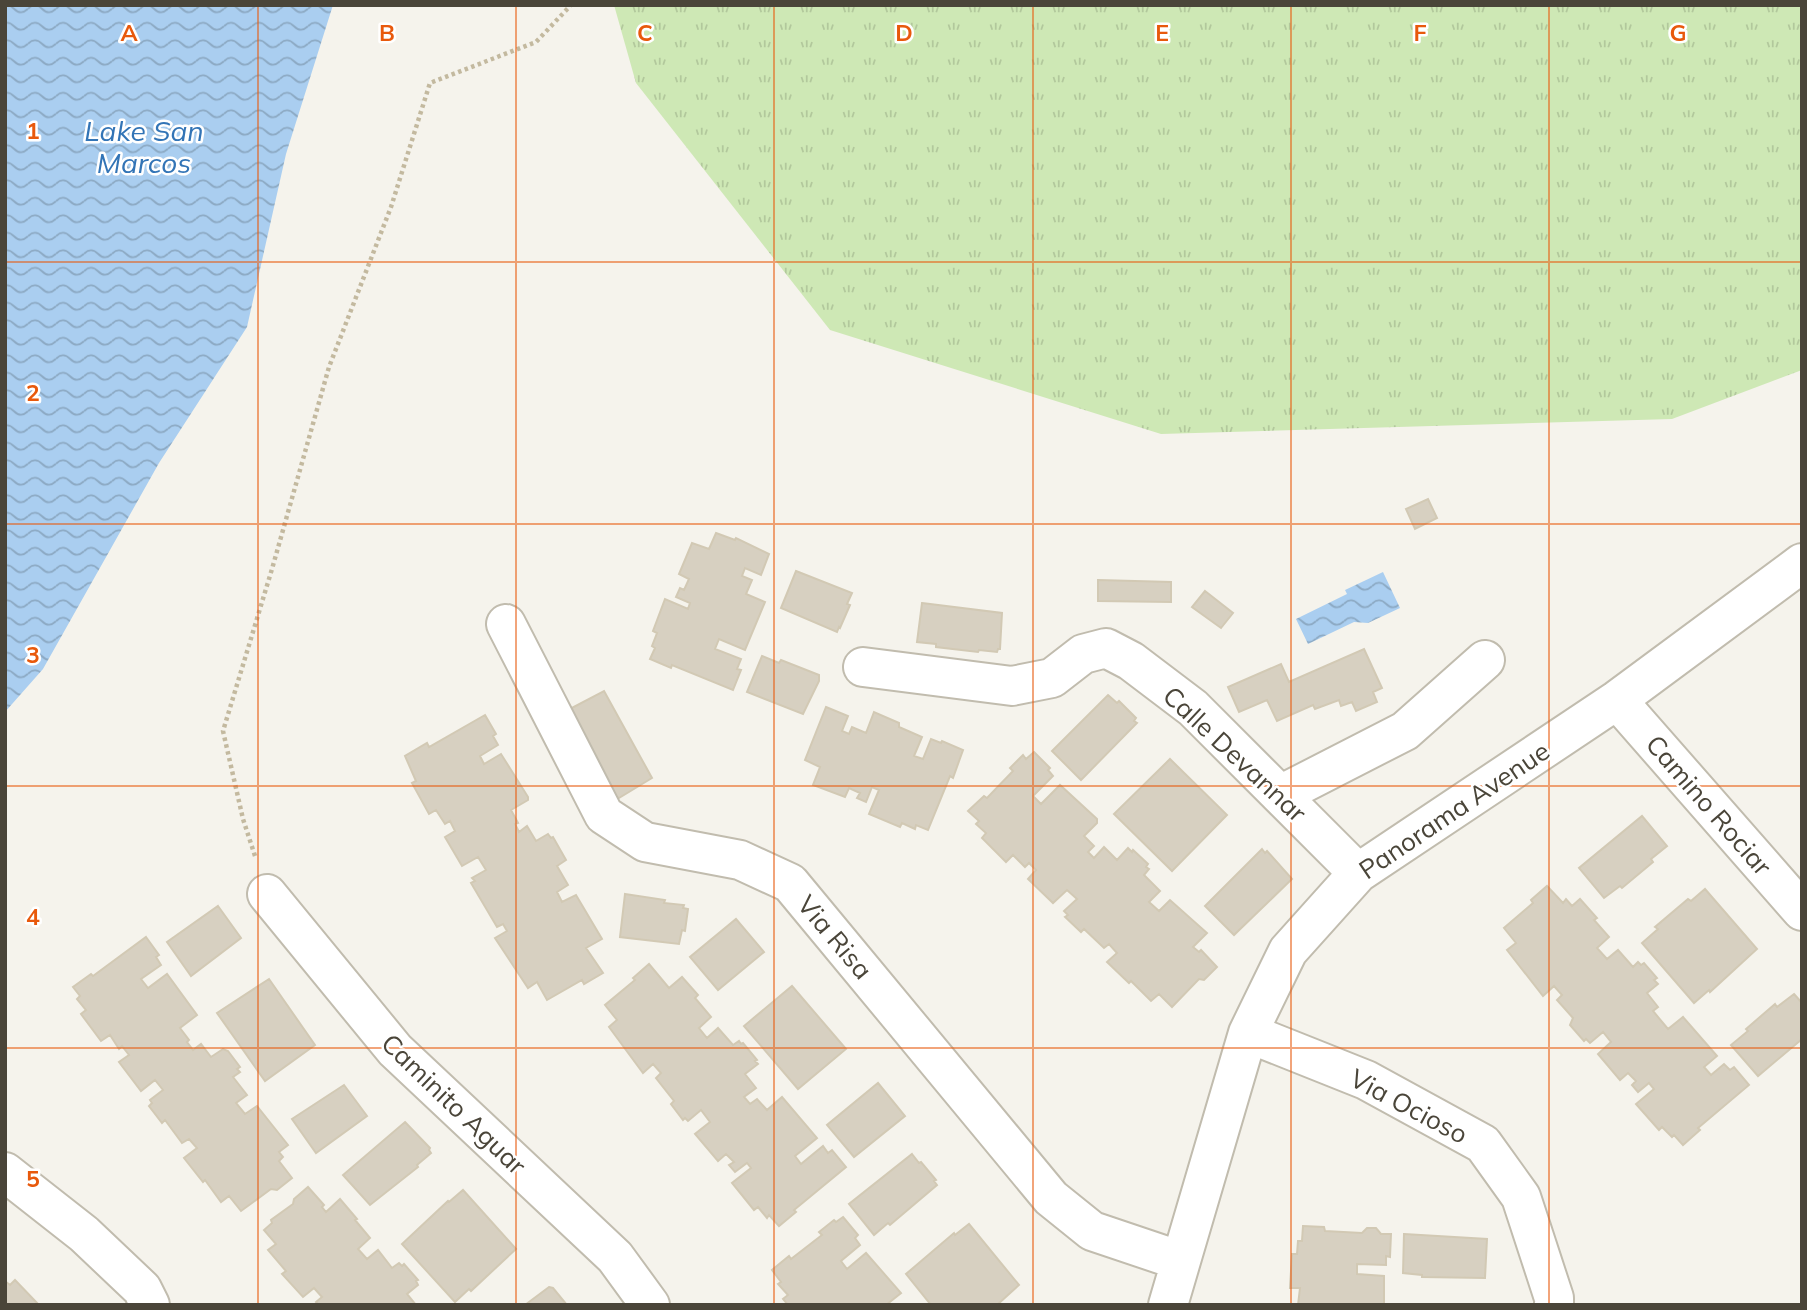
<svg xmlns="http://www.w3.org/2000/svg" width="1807" height="1310" font-family="Mulish,sans-serif">
  <style>
    .grass { fill: url(#grass-tufts) }
    .water { fill: url(#water-waves) }
    .building { fill: #d7d0c1; stroke: #d2c9b4; stroke-width: 2 }
    .lines { fill: none; stroke-linecap: round; stroke-linejoin: round }
    .minor-casing { stroke: #c1bcae; stroke-width: 42 }
    .path { stroke: #c3b99f; stroke-width: 4.5; stroke-dasharray: 3.5 3.5; stroke-linecap: butt }
    .minor { stroke: #fff; stroke-width: 38 }
    .grid { fill: none; stroke: #e8590c; stroke-width: 2; stroke-opacity: 0.55 }
    .labels { text-anchor: middle; dominant-baseline: central; stroke-width: 5; stroke-linejoin: round; paint-order: stroke }
    .street-label { font-size: 26px; fill: #4a4539; stroke: #fff }
    .water-label { font-size: 28px; font-style: italic; fill: #3274b6; stroke: #fff }
    .grid-label { font-size: 23px; text-anchor: middle; font-weight: bold; fill: #e8590c; stroke: #fff; stroke-width: 5; stroke-linejoin: round; paint-order: stroke }
  </style>
  <defs>
    <pattern id="grass-tufts" width="24" height="20" patternUnits="userSpaceOnUse" patternTransform="scale(1.75)"><rect width="24" height="20" fill="#cee8b5"/><path d="M3 7l-1-3M5 7V3M7 7l1-3M15 17l-1-3M17 17v-4M19 17l1-3" fill="none" stroke="#b2c89c"/></pattern>
    <pattern id="water-waves" width="16" height="10" patternUnits="userSpaceOnUse" patternTransform="scale(1.75)"><rect width="16" height="10" fill="#aacef0"/><path d="M0 5q4-4 8 0t8 0" fill="none" stroke="#8ca9c3"/></pattern>
  </defs>
  <rect width="100%" height="100%" fill="#f5f3ec"/>
  <path class="grass" d="M 614,5 L 1802,5 L 1802,370 L 1672,419 L 1161,434 L 830,330 L 636,83 Z"/>
  <path class="water" d="M 5,5 L 333,5 L 286,154 L 247,327 L 159,463 L 43,669 L 5,712 Z
    M 1383,572 L 1400,608 L 1368,623 L 1354,622 L 1308,644 L 1296,619 L 1347,594 L 1345,590 Z"/>
  <path class="building" d="M 1428,499 L 1437,518 L 1415,529 L 1406,509 Z
    M 716,533 L 735,540 L 736,538 L 769,554 L 761,575 L 745,568 L 742,576 L 752,580 L 746,594 L 765,602 L 745,650 L 719,639 L 715,649 L 741,659 L 737,669 L 741,670 L 733,690 L 672,665 L 671,668 L 650,659 L 655,648 L 652,646 L 657,633 L 653,631 L 665,599 L 688,609 L 690,603 L 676,597 L 680,588 L 684,590 L 689,579 L 679,574 L 692,543 L 709,549 Z
    M 796,571 L 852,593 L 847,604 L 850,605 L 840,628 L 839,627 L 837,632 L 781,608 Z
    M 1098,580 L 1171,582 L 1171,602 L 1098,601 Z
    M 1205,591 L 1233,613 L 1221,628 L 1192,607 Z
    M 922,603 L 1002,613 L 1000,649 L 998,649 L 997,652 L 979,650 L 978,652 L 936,647 L 936,644 L 917,642 Z
    M 1364,649 L 1382,688 L 1373,692 L 1377,702 L 1356,711 L 1352,702 L 1341,706 L 1339,700 L 1315,709 L 1313,705 L 1277,721 L 1267,700 L 1239,712 L 1228,687 L 1281,664 L 1289,682 Z
    M 762,656 L 779,663 L 781,660 L 819,675 L 819,681 L 803,714 L 747,692 Z
    M 604,691 L 652,778 L 619,798 L 616,797 L 568,710 Z
    M 1108,695 L 1117,703 L 1119,701 L 1136,718 L 1134,721 L 1137,723 L 1081,780 L 1052,751 Z
    M 826,707 L 848,716 L 842,731 L 849,734 L 852,727 L 866,733 L 874,712 L 899,723 L 899,727 L 922,737 L 914,756 L 923,759 L 931,739 L 941,743 L 942,741 L 963,750 L 953,778 L 950,776 L 928,830 L 916,825 L 915,829 L 902,823 L 900,827 L 869,814 L 879,790 L 872,787 L 866,802 L 857,798 L 860,793 L 849,788 L 845,797 L 813,785 L 820,767 L 805,760 Z
    M 485,715 L 496,734 L 493,736 L 498,745 L 480,756 L 484,764 L 501,754 L 528,797 L 528,800 L 511,810 L 518,823 L 515,824 L 519,832 L 527,826 L 536,841 L 548,834 L 551,838 L 553,837 L 566,860 L 557,866 L 568,885 L 557,892 L 562,902 L 576,895 L 602,939 L 586,948 L 603,973 L 584,984 L 582,980 L 547,1000 L 537,982 L 528,988 L 495,938 L 507,931 L 503,924 L 497,927 L 471,883 L 475,881 L 472,878 L 486,870 L 478,857 L 462,866 L 445,837 L 455,831 L 450,821 L 445,824 L 436,810 L 429,814 L 412,783 L 416,781 L 405,756 L 427,743 L 429,747 Z
    M 1034,752 L 1050,768 L 1048,770 L 1053,776 L 1033,796 L 1041,804 L 1060,785 L 1097,819 L 1097,823 L 1084,836 L 1094,846 L 1088,852 L 1094,858 L 1104,847 L 1117,860 L 1128,848 L 1132,852 L 1133,850 L 1148,864 L 1146,867 L 1149,869 L 1144,875 L 1160,891 L 1149,902 L 1159,911 L 1170,900 L 1207,933 L 1193,947 L 1199,952 L 1201,950 L 1217,967 L 1204,980 L 1199,979 L 1172,1007 L 1159,994 L 1151,1001 L 1131,981 L 1129,983 L 1107,962 L 1117,953 L 1109,944 L 1104,948 L 1084,929 L 1081,932 L 1065,917 L 1068,915 L 1064,911 L 1077,899 L 1067,890 L 1053,903 L 1028,879 L 1036,870 L 1029,863 L 1025,867 L 1013,855 L 1006,862 L 982,838 L 986,833 L 976,824 L 979,821 L 968,811 L 984,796 L 987,798 L 1013,771 L 1010,768 L 1023,755 L 1026,759 Z
    M 1170,759 L 1227,815 L 1172,871 L 1114,814 Z
    M 1642,816 L 1667,846 L 1651,859 L 1653,862 L 1622,888 L 1620,886 L 1604,898 L 1579,868 Z
    M 1262,849 L 1265,853 L 1267,851 L 1292,879 L 1234,935 L 1205,906 Z
    M 1547,886 L 1563,903 L 1566,899 L 1572,906 L 1580,899 L 1597,918 L 1594,920 L 1609,937 L 1597,948 L 1607,959 L 1618,950 L 1633,967 L 1638,962 L 1641,965 L 1644,963 L 1657,978 L 1654,980 L 1658,984 L 1647,993 L 1658,1007 L 1653,1011 L 1668,1029 L 1683,1017 L 1717,1056 L 1704,1067 L 1711,1075 L 1724,1064 L 1730,1070 L 1734,1067 L 1749,1085 L 1698,1128 L 1700,1130 L 1683,1145 L 1674,1135 L 1672,1137 L 1662,1127 L 1659,1130 L 1636,1104 L 1654,1089 L 1649,1083 L 1638,1092 L 1632,1085 L 1636,1081 L 1628,1073 L 1620,1080 L 1598,1054 L 1611,1042 L 1603,1032 L 1590,1043 L 1586,1039 L 1584,1041 L 1570,1025 L 1573,1018 L 1557,1000 L 1562,995 L 1554,986 L 1543,996 L 1507,950 L 1516,943 L 1504,928 L 1533,903 L 1531,900 Z
    M 1705,889 L 1757,949 L 1710,992 L 1709,990 L 1694,1003 L 1642,943 L 1658,929 L 1655,927 L 1688,899 L 1691,901 Z
    M 625,894 L 665,900 L 664,903 L 684,905 L 683,908 L 688,909 L 685,931 L 682,930 L 679,944 L 620,937 Z
    M 218,906 L 241,938 L 191,976 L 167,942 Z
    M 736,919 L 764,952 L 718,990 L 690,957 Z
    M 146,937 L 159,955 L 156,957 L 161,965 L 141,979 L 148,988 L 167,974 L 197,1015 L 180,1028 L 189,1040 L 187,1042 L 193,1050 L 201,1044 L 211,1057 L 223,1049 L 228,1051 L 240,1067 L 237,1069 L 240,1072 L 233,1077 L 247,1095 L 236,1103 L 245,1114 L 257,1106 L 288,1145 L 279,1152 L 283,1157 L 279,1161 L 292,1178 L 277,1190 L 271,1189 L 241,1211 L 229,1196 L 221,1202 L 205,1180 L 203,1182 L 184,1158 L 197,1148 L 189,1139 L 182,1143 L 165,1120 L 162,1123 L 149,1106 L 152,1103 L 150,1100 L 163,1090 L 155,1080 L 141,1091 L 119,1062 L 129,1055 L 122,1046 L 119,1049 L 110,1035 L 101,1041 L 81,1014 L 86,1010 L 77,999 L 80,996 L 73,987 L 91,974 L 93,976 Z
    M 649,964 L 669,988 L 682,977 L 698,995 L 695,998 L 711,1017 L 699,1028 L 707,1038 L 718,1028 L 733,1045 L 739,1041 L 741,1044 L 743,1043 L 757,1060 L 755,1061 L 758,1064 L 745,1074 L 756,1088 L 744,1097 L 750,1104 L 757,1099 L 767,1110 L 782,1097 L 817,1138 L 795,1156 L 801,1164 L 823,1146 L 828,1153 L 832,1150 L 846,1167 L 794,1210 L 796,1212 L 779,1226 L 769,1215 L 767,1218 L 758,1207 L 754,1210 L 732,1183 L 751,1168 L 747,1163 L 735,1172 L 729,1165 L 734,1162 L 726,1154 L 718,1161 L 695,1134 L 710,1122 L 701,1110 L 688,1121 L 685,1118 L 683,1120 L 671,1104 L 674,1101 L 656,1078 L 661,1073 L 653,1064 L 643,1073 L 609,1027 L 617,1020 L 605,1005 L 635,980 L 633,978 Z
    M 269,979 L 315,1045 L 265,1081 L 217,1013 Z
    M 792,986 L 846,1049 L 798,1089 L 744,1026 Z
    M 1794,994 L 1802,1003 L 1802,1039 L 1758,1076 L 1731,1045 L 1748,1031 L 1746,1029 L 1775,1004 L 1777,1007 Z
    M 878,1083 L 905,1116 L 854,1157 L 827,1125 Z
    M 344,1085 L 367,1116 L 316,1153 L 292,1119 Z
    M 405,1122 L 430,1148 L 429,1150 L 431,1153 L 417,1165 L 418,1167 L 370,1205 L 343,1175 Z
    M 912,1154 L 919,1163 L 921,1162 L 936,1180 L 934,1181 L 937,1185 L 890,1225 L 888,1223 L 874,1235 L 849,1204 Z
    M 308,1187 L 324,1205 L 322,1207 L 326,1212 L 340,1199 L 357,1219 L 355,1220 L 370,1238 L 358,1249 L 367,1259 L 378,1250 L 392,1268 L 399,1263 L 402,1266 L 404,1264 L 418,1280 L 416,1281 L 418,1285 L 407,1294 L 416,1305 L 319,1305 L 316,1302 L 322,1297 L 314,1288 L 303,1297 L 282,1274 L 286,1271 L 268,1250 L 276,1244 L 264,1230 L 272,1223 L 271,1220 L 293,1204 L 294,1199 Z
    M 463,1190 L 516,1249 L 471,1291 L 469,1289 L 455,1302 L 402,1244 L 448,1201 L 449,1202 Z
    M 843,1217 L 858,1235 L 855,1238 L 860,1245 L 841,1261 L 847,1269 L 866,1253 L 901,1293 L 886,1305 L 788,1305 L 783,1299 L 788,1295 L 778,1284 L 781,1282 L 772,1270 L 789,1256 L 791,1259 L 822,1235 L 819,1232 L 834,1220 L 836,1222 Z
    M 969,1224 L 1019,1285 L 997,1305 L 931,1305 L 906,1274 L 954,1233 L 955,1235 Z
    M 1303,1226 L 1324,1227 L 1325,1231 L 1362,1233 L 1367,1228 L 1376,1228 L 1381,1234 L 1391,1234 L 1390,1257 L 1386,1256 L 1386,1265 L 1357,1264 L 1357,1274 L 1384,1276 L 1384,1305 L 1298,1305 L 1300,1288 L 1290,1288 L 1292,1254 L 1297,1254 L 1298,1241 L 1302,1241 Z
    M 1404,1234 L 1487,1239 L 1485,1278 L 1422,1277 L 1422,1275 L 1403,1273 Z
    M 15,1280 L 39,1305 L 5,1305 L 5,1281 L 10,1285 Z
    M 549,1287 L 553,1288 L 567,1305 L 525,1305 Z"/>
  <g class="lines">
    <defs>
      <path id="minor" d="M 506,624 L 604,815 L 645,842 L 740,860 L 790,883 L 1051,1198 L 1092,1231 L 1181,1261
        M 863,667 L 1012,686 L 1052,678 L 1083,654 L 1106,648 L 1131,661 L 1193,708 L 1358,873
        M 1617,700 L 1802,911
        M 1280,795 L 1405,731 L 1485,660
        M 267,894 L 395,1050 L 615,1257 L 650,1305
        M 1248,1033 L 1366,1080 L 1483,1144 L 1521,1197 L 1554,1298 L 1554,1305
        M 5,1172 L 84,1234 L 142,1289 L 150,1305
        M 1168,1305 L 1248,1033 L 1288,951 L 1358,873 L 1617,700 L 1802,563"/>
    </defs>
    <use href="#minor" class="minor-casing"/>
    <path class="path" d="M 255,856 L 243,819 L 223,731 L 272,569 L 329,367 L 391,207 L 430,83 L 536,42 L 571,5"/>
    <use href="#minor" class="minor"/>
  </g>
  <path class="grid" d="M 258,5 L 258,1305M 516,5 L 516,1305M 774,5 L 774,1305M 1033,5 L 1033,1305M 1291,5 L 1291,1305M 1549,5 L 1549,1305M 5,262 L 1802,262M 5,524 L 1802,524M 5,786 L 1802,786M 5,1048 L 1802,1048"/>
  <g class="labels">
    <g class="street-label">
      <text transform="translate(1235 754) rotate(43)">Calle Devannar</text>
      <text transform="translate(1709 805) rotate(49)">Camino Rociar</text>
      <text transform="translate(1454 810) rotate(-34)">Panorama Avenue</text>
      <text transform="translate(835 937) rotate(50)">Via Risa</text>
      <text transform="translate(454 1104) rotate(44)">Caminito Aguar</text>
      <text transform="translate(1409 1106) rotate(28)">Via Ocioso</text>
    </g>
    <g class="water-label">
      <text x="144" y="130">Lake San<tspan x="144" dy="32">Marcos</tspan></text>
    </g>
  </g>
  <g class="grid-label">
    <text x="129" y="41">A</text>
    <text x="387" y="41">B</text>
    <text x="645" y="41">C</text>
    <text x="904" y="41">D</text>
    <text x="1162" y="41">E</text>
    <text x="1420" y="41">F</text>
    <text x="1678" y="41">G</text>
    <text x="33" y="139">1</text>
    <text x="33" y="401">2</text>
    <text x="33" y="663">3</text>
    <text x="33" y="925">4</text>
    <text x="33" y="1187">5</text>
  </g>
  <rect width="1807" height="1310" fill="none" stroke="#4a4539" stroke-width="14"/>
</svg>
